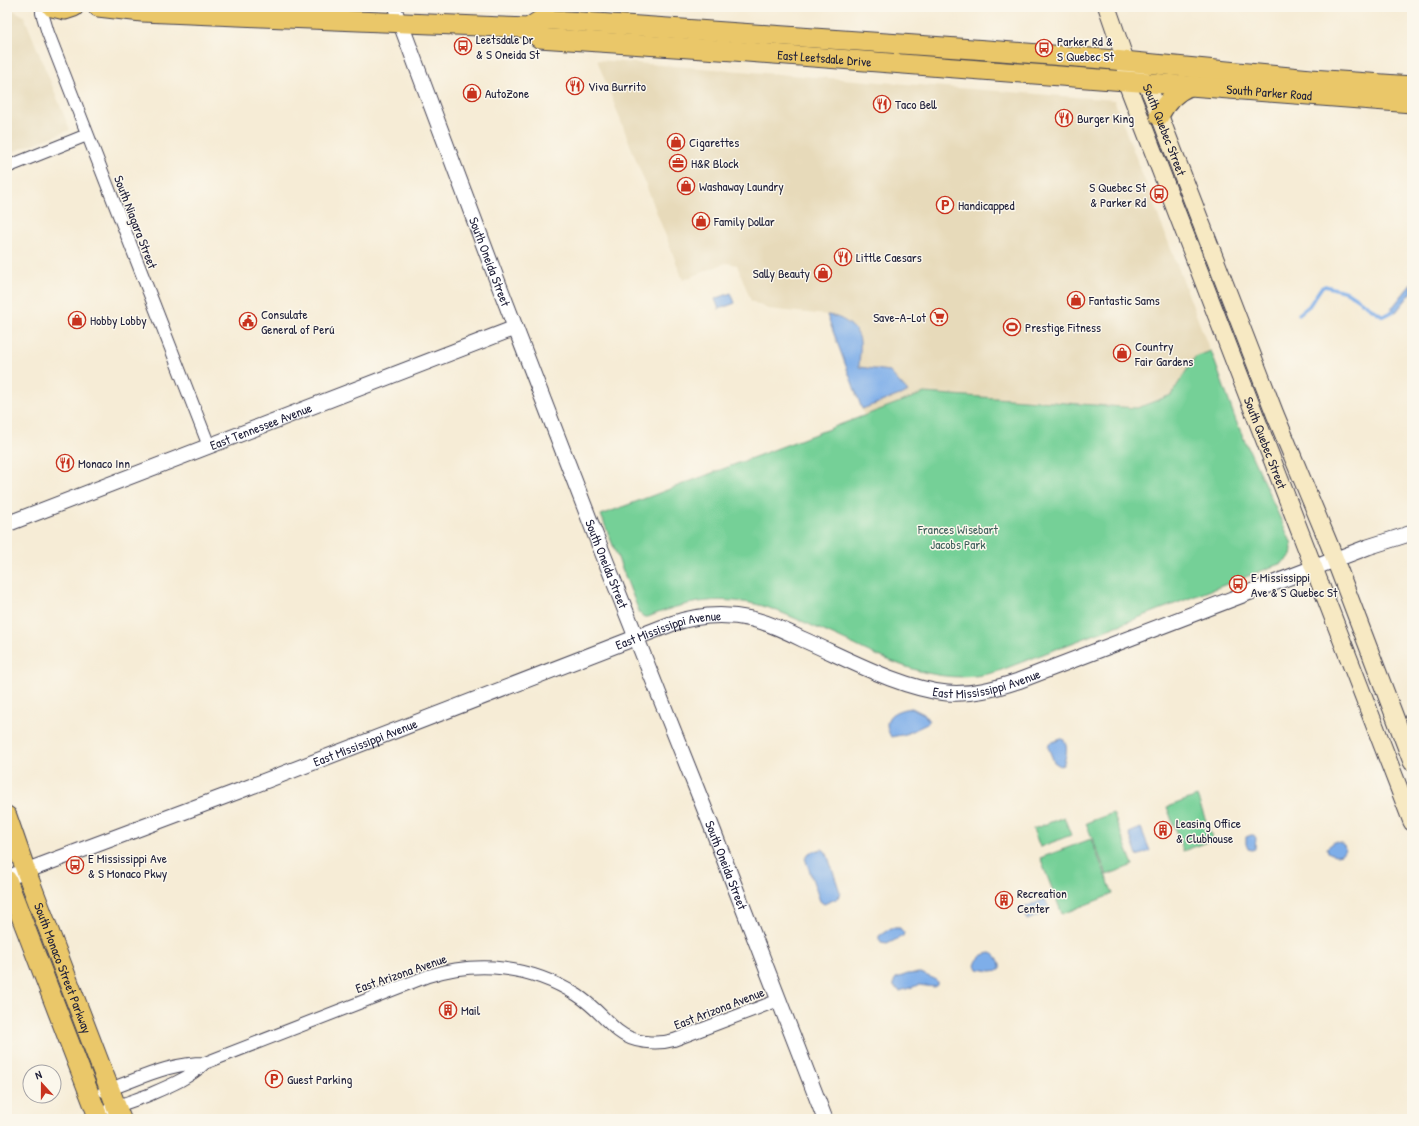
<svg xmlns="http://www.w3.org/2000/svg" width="1419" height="1126" font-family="'Patrick Hand',sans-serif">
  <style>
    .built { fill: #e7daba }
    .green { fill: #75d097; stroke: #4c7969 }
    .water { fill: #7eaee9; stroke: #506892 }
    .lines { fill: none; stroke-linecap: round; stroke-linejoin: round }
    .stream { stroke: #7eaee9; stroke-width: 3.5 }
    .minor-casing { stroke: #424052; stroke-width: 14 }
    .tertiary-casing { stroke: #424052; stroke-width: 17 }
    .secondary-casing { stroke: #424052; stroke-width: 19 }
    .primary-casing { stroke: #424052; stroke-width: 21 }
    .minor { stroke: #fff; stroke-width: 12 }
    .tertiary { stroke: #fff; stroke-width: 15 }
    .secondary { stroke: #f7e9c3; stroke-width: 17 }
    .primary { stroke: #eac769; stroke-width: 19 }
    .labels { text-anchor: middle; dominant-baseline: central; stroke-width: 3; stroke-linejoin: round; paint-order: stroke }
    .poi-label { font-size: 13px; fill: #22223b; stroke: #fbf7ec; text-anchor: start }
    .street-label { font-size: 13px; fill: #22223b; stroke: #fbf7ec }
    .park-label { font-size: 13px; fill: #3f5f5b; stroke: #fbf7ec }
  </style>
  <rect width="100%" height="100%" fill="#fbf7ec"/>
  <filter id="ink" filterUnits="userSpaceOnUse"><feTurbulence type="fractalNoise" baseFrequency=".025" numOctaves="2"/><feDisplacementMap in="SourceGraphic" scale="8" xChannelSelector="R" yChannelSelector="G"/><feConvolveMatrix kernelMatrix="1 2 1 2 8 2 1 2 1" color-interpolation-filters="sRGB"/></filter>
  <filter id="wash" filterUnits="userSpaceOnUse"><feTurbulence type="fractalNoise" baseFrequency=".012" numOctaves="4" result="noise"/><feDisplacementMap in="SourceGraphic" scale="16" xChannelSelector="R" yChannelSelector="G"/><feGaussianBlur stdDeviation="0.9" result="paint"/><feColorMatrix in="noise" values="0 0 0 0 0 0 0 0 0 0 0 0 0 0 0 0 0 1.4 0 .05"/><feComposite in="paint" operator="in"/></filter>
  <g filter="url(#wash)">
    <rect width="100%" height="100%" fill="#f6ecd6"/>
    <path class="built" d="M 7,7 L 24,16 L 70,130 L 7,154 Z
      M 597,60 L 1114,100 L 1210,351 L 1195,357 L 1171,395 L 1137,408 L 924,393 L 864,415 L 827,315 L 768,309 L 751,301 L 737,265 L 726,263 L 683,280 Z"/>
    <path class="green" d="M 1211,351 L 1236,421 L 1291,542 C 1293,552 1292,558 1282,563 L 996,672 C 947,685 911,670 867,651 C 847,641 826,632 806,623 C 789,616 773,608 755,604 C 716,596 684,602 648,617 L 644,617 L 640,614 L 601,515 L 924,393 L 1137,408 L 1171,395 L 1195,357 Z
      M 1197,796 L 1213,840 L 1183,851 L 1167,807 Z
      M 1113,813 L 1133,865 L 1107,875 L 1086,823 Z
      M 1064,817 L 1071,835 L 1040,847 L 1033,829 Z
      M 1091,839 L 1113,894 L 1062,914 L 1040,858 Z"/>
    <path class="water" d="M 1412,283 L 1412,292 L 1396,312 L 1391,309 Z
      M 731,293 L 735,303 L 719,309 L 715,299 Z
      M 827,315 C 840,316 858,326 860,341 C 861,349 859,359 859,367 L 889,371 L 908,392 L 862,409 Z
      M 912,708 L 924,714 L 929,721 L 927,724 L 906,734 L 891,737 C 880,717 894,710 912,708 Z
      M 1061,739 L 1063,739 C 1069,745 1066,758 1063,765 L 1060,766 L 1054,762 L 1048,747 L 1050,743 Z
      M 1141,828 L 1150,851 L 1137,856 L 1129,833 Z
      M 1251,835 L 1254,835 L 1256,838 L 1255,849 L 1252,850 L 1248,849 L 1246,844 L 1246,837 Z
      M 1334,842 C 1339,842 1345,843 1345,849 C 1342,857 1334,856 1328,852 L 1327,848 Z
      M 822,849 L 825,851 L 827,854 L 840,892 L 838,898 L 824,904 L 820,901 L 805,858 L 809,853 Z
      M 1045,899 L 1050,911 L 1027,920 L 1023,908 Z
      M 891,928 L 900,928 L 904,933 L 903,936 L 887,944 L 881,943 L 879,939 L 879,936 Z
      M 991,953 C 998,955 1001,964 1000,970 L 991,971 L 978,969 L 975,966 C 977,957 983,954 991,953 Z
      M 920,973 L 935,979 L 937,982 L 937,985 L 934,987 L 919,985 L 900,991 L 894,987 L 894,981 L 896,978 L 908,974 Z"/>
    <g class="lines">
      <path class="stream" d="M 1299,314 L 1309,306 L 1321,288 L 1325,286 L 1347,292 L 1383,316 L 1393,311"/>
    </g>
  </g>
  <g filter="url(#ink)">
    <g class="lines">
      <defs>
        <path id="minor" d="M 42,7 L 42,13 L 48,33 L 209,446
          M 395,7 L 400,22
          M 7,167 L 87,135
          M 104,1091 C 138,1080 167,1063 205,1063 L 428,976 C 479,960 531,966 577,995 C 593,1005 604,1019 618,1031 C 633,1043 656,1045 674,1040 L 779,1000
          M 110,1108 C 122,1105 134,1100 146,1096 C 167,1087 188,1079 205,1063"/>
        <g id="tertiary">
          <path id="s1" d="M 400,22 L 492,267 L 595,534 L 709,820 L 825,1119"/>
          <path id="s2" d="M 7,524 L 515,328"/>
          <path id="s3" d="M 7,878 L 239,791 L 671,624 C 697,615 724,613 752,619 C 769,623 786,631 802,639 C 846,658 899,688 947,693 C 971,695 994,689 1018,681 L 1368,547 L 1412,533"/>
        </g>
        <g id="secondary">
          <path id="s4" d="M 1107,7 L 1126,62 L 1126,81 L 1412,822"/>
          <path id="s5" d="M 1138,73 L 1146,83 L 1152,96 L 1275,414 L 1329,544 L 1412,762"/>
        </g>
        <g id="primary">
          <path d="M 52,7 L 65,10 L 74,7"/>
          <path d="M 98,7 L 142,12 L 528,28 L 542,19 L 553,20 L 987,50 L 1103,59 L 1311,79 L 1412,86"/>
          <path id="s6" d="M 528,28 L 539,38 L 734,51 L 1412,103"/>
          <path d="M 1159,116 C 1166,102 1175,92 1190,86"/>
          <path id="s7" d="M 7,816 L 26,871 L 121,1119"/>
          <path d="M 7,880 L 99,1119"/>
        </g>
      </defs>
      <use href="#minor" class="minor-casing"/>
      <use href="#tertiary" class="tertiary-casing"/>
      <use href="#secondary" class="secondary-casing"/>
      <use href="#primary" class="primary-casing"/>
      <use href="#minor" class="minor"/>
      <use href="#tertiary" class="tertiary"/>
      <use href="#secondary" class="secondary"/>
      <use href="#primary" class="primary"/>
    </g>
  </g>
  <defs>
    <symbol id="bus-ring" viewBox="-11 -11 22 22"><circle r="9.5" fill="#fbf7ec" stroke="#c8321e" stroke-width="1.5"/><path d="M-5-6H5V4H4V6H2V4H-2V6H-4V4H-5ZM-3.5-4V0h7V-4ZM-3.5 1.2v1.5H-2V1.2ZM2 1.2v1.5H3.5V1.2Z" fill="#c8321e"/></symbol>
    <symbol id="restaurant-ring" viewBox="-11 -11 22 22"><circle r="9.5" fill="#fbf7ec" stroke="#c8321e" stroke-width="1.5"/><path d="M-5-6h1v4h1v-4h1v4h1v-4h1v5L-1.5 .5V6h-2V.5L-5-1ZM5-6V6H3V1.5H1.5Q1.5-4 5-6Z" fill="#c8321e"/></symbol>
    <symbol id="shop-ring" viewBox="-11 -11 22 22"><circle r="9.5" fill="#fbf7ec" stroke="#c8321e" stroke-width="1.5"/><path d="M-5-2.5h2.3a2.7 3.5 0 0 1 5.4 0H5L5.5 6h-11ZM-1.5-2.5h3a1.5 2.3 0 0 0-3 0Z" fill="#c8321e"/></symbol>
    <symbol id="office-ring" viewBox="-11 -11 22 22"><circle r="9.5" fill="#fbf7ec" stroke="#c8321e" stroke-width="1.5"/><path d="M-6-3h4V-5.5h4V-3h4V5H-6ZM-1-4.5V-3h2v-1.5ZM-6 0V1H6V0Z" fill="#c8321e"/></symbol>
    <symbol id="parking-ring" viewBox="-11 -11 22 22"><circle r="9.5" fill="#fbf7ec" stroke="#c8321e" stroke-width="1.5"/><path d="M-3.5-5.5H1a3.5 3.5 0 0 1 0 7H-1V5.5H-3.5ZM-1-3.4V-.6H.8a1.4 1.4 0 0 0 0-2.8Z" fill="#c8321e"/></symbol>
    <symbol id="supermarket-ring" viewBox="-11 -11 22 22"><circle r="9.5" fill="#fbf7ec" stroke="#c8321e" stroke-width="1.5"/><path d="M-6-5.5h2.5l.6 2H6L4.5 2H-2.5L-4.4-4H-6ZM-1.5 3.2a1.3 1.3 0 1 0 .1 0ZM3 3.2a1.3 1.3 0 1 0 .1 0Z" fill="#c8321e"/></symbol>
    <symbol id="civic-ring" viewBox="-11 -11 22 22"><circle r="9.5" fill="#fbf7ec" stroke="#c8321e" stroke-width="1.5"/><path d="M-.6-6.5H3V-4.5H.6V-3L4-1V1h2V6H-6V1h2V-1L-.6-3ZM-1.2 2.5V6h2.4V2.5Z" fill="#c8321e"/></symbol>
    <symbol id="stadium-ring" viewBox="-11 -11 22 22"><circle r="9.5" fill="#fbf7ec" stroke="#c8321e" stroke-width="1.5"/><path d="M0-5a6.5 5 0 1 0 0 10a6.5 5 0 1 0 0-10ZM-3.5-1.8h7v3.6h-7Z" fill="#c8321e"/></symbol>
    <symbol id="building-ring" viewBox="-11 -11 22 22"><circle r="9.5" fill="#fbf7ec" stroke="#c8321e" stroke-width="1.5"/><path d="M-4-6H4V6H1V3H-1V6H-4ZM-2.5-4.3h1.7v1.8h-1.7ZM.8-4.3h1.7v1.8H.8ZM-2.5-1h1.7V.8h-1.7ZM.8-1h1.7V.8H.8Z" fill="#c8321e"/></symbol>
  </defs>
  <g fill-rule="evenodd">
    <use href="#bus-ring" x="453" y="36" width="20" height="20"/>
    <use href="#bus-ring" x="1034" y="38" width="20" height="20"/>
    <use href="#restaurant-ring" x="565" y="76" width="20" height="20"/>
    <use href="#shop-ring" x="462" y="83" width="20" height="20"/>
    <use href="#restaurant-ring" x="872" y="94" width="20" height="20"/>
    <use href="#restaurant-ring" x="1054" y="108" width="20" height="20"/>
    <use href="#shop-ring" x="666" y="132" width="20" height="20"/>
    <use href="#office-ring" x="668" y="153" width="20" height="20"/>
    <use href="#shop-ring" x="676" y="176" width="20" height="20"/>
    <use href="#bus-ring" x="1149" y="184" width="20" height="20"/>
    <use href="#parking-ring" x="935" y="195" width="20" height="20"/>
    <use href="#shop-ring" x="691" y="211" width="20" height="20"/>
    <use href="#restaurant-ring" x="833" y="247" width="20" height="20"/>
    <use href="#shop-ring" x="813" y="263" width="20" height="20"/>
    <use href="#shop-ring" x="1066" y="290" width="20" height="20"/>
    <use href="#supermarket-ring" x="929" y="307" width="20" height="20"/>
    <use href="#shop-ring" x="67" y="310" width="20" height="20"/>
    <use href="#civic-ring" x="238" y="311" width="20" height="20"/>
    <use href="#stadium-ring" x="1002" y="317" width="20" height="20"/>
    <use href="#shop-ring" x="1112" y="343" width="20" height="20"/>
    <use href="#restaurant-ring" x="55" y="453" width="20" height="20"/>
    <use href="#bus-ring" x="1228" y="574" width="20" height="20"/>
    <use href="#building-ring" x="1153" y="820" width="20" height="20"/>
    <use href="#bus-ring" x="65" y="855" width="20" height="20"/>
    <use href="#building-ring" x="994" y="890" width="20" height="20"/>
    <use href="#building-ring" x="438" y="1000" width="20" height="20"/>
    <use href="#parking-ring" x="264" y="1069" width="20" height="20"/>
  </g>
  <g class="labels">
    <g class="poi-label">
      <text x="476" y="39">Leetsdale Dr<tspan x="476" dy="15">&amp; S Oneida St</tspan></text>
      <text x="1057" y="41">Parker Rd &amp;<tspan x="1057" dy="15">S Quebec St</tspan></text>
      <text x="588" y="86">Viva Burrito</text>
      <text x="485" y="93">AutoZone</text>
      <text x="895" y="104">Taco Bell</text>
      <text x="1077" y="118">Burger King</text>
      <text x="689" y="142">Cigarettes</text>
      <text x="691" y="163">H&amp;R Block</text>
      <text x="699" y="186">Washaway Laundry</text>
      <text x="1146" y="187" text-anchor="end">S Quebec St<tspan x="1146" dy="15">&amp; Parker Rd</tspan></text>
      <text x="958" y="205">Handicapped</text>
      <text x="714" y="221">Family Dollar</text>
      <text x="856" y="257">Little Caesars</text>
      <text x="810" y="273" text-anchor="end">Sally Beauty</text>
      <text x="1089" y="300">Fantastic Sams</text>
      <text x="261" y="314">Consulate<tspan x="261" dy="15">General of Perú</tspan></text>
      <text x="926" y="317" text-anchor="end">Save-A-Lot</text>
      <text x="90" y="320">Hobby Lobby</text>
      <text x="1025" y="327">Prestige Fitness</text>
      <text x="1135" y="346">Country<tspan x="1135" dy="15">Fair Gardens</tspan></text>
      <text x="78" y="463">Monaco Inn</text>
      <text x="1251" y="577">E Mississippi<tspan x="1251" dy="15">Ave &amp; S Quebec St</tspan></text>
      <text x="1176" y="823">Leasing Office<tspan x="1176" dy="15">&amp; Clubhouse</tspan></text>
      <text x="88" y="858">E Mississippi Ave<tspan x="88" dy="15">&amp; S Monaco Pkwy</tspan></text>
      <text x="1017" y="893">Recreation<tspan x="1017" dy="15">Center</tspan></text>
      <text x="461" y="1010">Mail</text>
      <text x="287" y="1079">Guest Parking</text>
    </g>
    <g class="street-label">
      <text stroke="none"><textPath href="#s6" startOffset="301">East Leetsdale Drive</textPath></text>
      <text stroke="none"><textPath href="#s6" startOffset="747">South Parker Road</textPath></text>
      <text stroke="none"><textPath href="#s5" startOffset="63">South Quebec Street</textPath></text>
      <text transform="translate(136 222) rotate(69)">South Niagara Street</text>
      <text stroke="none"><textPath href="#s1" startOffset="256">South Oneida Street</textPath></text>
      <text stroke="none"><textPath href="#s2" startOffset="272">East Tennessee Avenue</textPath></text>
      <text stroke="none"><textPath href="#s4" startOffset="465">South Quebec Street</textPath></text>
      <text stroke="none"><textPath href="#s1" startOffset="580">South Oneida Street</textPath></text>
      <text stroke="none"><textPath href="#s3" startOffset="707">East Mississippi Avenue</textPath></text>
      <text stroke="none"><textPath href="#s3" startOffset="1043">East Mississippi Avenue</textPath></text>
      <text stroke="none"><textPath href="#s3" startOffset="383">East Mississippi Avenue</textPath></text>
      <text stroke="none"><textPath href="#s1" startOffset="904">South Oneida Street</textPath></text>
      <text stroke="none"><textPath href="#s7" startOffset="162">South Monaco Street Parkway</textPath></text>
      <text transform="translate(401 973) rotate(-19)">East Arizona Avenue</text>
      <text transform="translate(719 1008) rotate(-21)">East Arizona Avenue</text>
    </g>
    <g class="park-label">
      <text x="958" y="529">Frances Wisebart<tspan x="958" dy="15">Jacobs Park</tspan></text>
    </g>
  </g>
  <rect width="1419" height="1126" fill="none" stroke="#fbf7ec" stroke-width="24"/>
  <g transform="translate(42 1084) rotate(339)"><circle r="19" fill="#fbf7ec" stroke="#a4a2a5"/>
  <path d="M0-3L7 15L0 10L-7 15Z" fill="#c8321e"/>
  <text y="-6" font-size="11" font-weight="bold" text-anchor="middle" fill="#22223b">N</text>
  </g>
</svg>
